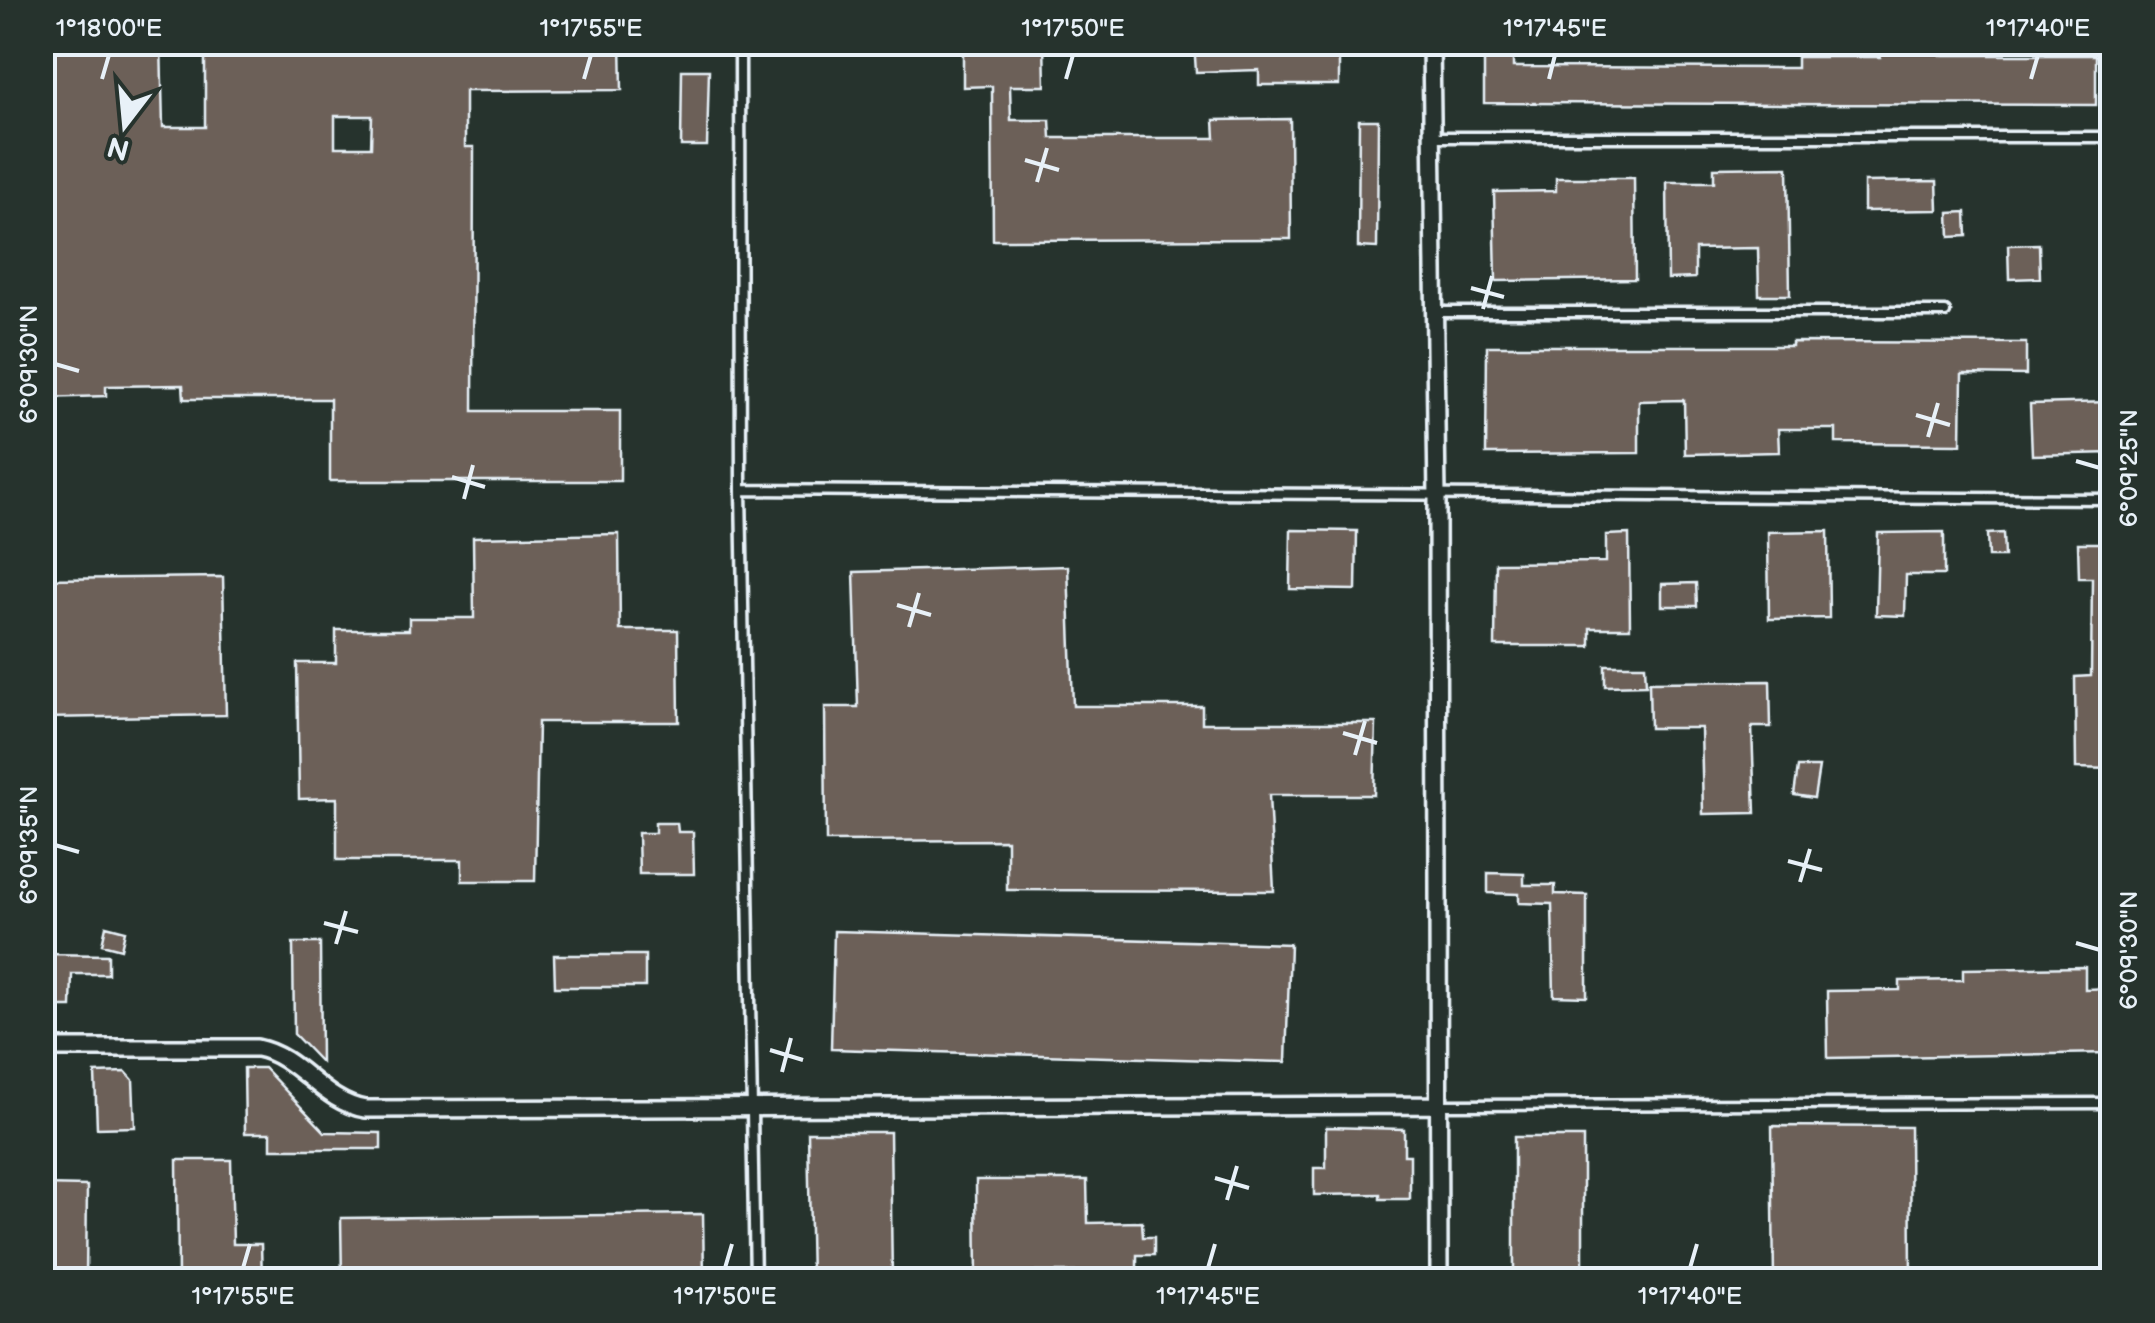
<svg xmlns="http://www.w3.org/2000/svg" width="2155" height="1323" font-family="'Balsamiq Sans',sans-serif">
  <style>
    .building { fill: #6c6059; stroke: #e8f1f8; stroke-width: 2.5; fill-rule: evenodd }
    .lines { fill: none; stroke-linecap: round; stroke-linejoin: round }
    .lane-casing { stroke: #e8f1f8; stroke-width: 15 }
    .street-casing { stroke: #e8f1f8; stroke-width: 22 }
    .lane { stroke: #26332d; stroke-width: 8 }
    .street { stroke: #26332d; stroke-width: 15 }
    .ticks { fill: none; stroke: #e8f1f8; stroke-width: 4 }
    .neatline { fill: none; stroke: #e8f1f8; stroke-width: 4 }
    .ticks-label { font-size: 25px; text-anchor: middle; fill: #e8f1f8 }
  </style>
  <rect width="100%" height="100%" fill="#26332d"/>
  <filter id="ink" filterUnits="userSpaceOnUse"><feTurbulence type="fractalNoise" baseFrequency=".01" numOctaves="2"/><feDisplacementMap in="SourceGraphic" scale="20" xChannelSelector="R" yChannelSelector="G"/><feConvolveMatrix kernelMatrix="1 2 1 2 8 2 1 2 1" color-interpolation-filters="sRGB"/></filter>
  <g filter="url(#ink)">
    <path class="building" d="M 42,42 L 161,42 L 163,127 L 205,127 L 205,42 L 621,42 L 622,90 L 465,91 L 465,147 L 474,147 L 473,411 L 620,411 L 620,481 L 330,481 L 330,399 L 184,399 L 183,385 L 106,386 L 106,396 L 42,398 ZM 335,116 L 372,116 L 371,147 L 335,147 Z
      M 963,42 L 1044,42 L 1045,86 L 1010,86 L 1011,120 L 1050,120 L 1051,138 L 1215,138 L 1214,120 L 1290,119 L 1291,239 L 993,240 L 992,86 L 963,87 Z
      M 1194,42 L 1287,42 L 1287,49 L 1339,49 L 1339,85 L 1259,85 L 1259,70 L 1196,72 Z
      M 1484,42 L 1513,42 L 1513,67 L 1797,68 L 1797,57 L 1880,57 L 1880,42 L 1941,42 L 1941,55 L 2096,55 L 2096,105 L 1484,103 Z
      M 682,70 L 709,70 L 707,146 L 681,146 Z
      M 1359,120 L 1378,120 L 1377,248 L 1358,247 Z
      M 1788,167 L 1790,295 L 1759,295 L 1758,248 L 1695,249 L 1695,278 L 1668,279 L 1667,182 L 1714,182 L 1714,168 Z
      M 1556,178 L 1634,178 L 1635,279 L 1496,281 L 1494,192 L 1556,191 Z
      M 1937,181 L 1938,210 L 1864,211 L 1864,182 Z
      M 1966,212 L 1967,236 L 1950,237 L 1949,213 Z
      M 2039,244 L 2040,278 L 2009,279 L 2008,245 Z
      M 1792,342 L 2026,343 L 2026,375 L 1962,374 L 1961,444 L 1836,443 L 1836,429 L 1778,429 L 1779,452 L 1685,454 L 1684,400 L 1639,401 L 1639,453 L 1486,454 L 1487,346 L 1792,346 Z
      M 2112,402 L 2112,453 L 2032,455 L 2030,404 Z
      M 1291,530 L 1357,531 L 1356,590 L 1290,589 Z
      M 1828,531 L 1829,618 L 1769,619 L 1768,532 Z
      M 1944,532 L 1944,575 L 1906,575 L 1905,616 L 1876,615 L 1878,533 Z
      M 2003,533 L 2004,557 L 1988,557 L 1987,534 Z
      M 619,534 L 620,630 L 678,630 L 679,722 L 538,722 L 535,881 L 462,881 L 462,860 L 337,860 L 337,798 L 299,799 L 297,663 L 336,663 L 336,630 L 409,630 L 409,618 L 474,618 L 473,537 Z
      M 1629,534 L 1630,628 L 1590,628 L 1590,646 L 1495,646 L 1496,563 L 1606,562 L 1606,535 Z
      M 2078,543 L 2112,543 L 2112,769 L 2076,768 L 2075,677 L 2091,676 L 2092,578 L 2079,578 Z
      M 1068,566 L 1073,706 L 1202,706 L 1202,723 L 1376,723 L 1374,795 L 1269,795 L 1274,891 L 1007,890 L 1007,840 L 826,841 L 825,707 L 858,707 L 854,572 Z
      M 223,577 L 226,715 L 42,718 L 42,579 Z
      M 1696,583 L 1697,606 L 1662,606 L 1662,584 Z
      M 1605,665 L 1645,665 L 1646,685 L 1605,686 Z
      M 1770,681 L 1771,727 L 1752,727 L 1755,813 L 1703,814 L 1701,728 L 1650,728 L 1649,682 Z
      M 1798,767 L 1819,767 L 1814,798 L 1794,795 Z
      M 655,823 L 677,823 L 678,832 L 693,832 L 694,874 L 639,874 L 638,833 L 655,833 Z
      M 1488,873 L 1524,874 L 1524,885 L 1555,885 L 1555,894 L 1587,895 L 1587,997 L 1554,996 L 1552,904 L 1519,903 L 1519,894 L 1488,893 Z
      M 106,926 L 125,931 L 121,949 L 102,944 Z
      M 834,931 L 1290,944 L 1286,1062 L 831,1049 Z
      M 293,943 L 320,943 L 321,1062 L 294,1034 Z
      M 42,954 L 108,955 L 108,974 L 72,974 L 71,1007 L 42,1007 Z
      M 554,955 L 645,955 L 645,987 L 555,987 Z
      M 2085,967 L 2085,989 L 2112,988 L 2112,1053 L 1828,1058 L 1827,991 L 1900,990 L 1900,981 L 1963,980 L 1963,969 Z
      M 244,1068 L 264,1068 L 325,1132 L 381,1133 L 381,1149 L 271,1149 L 271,1133 L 245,1133 Z
      M 126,1072 L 133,1080 L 135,1127 L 97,1128 L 95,1073 Z
      M 1772,1126 L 1910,1127 L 1911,1280 L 1774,1280 Z
      M 1326,1127 L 1404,1129 L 1404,1155 L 1410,1155 L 1410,1199 L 1380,1199 L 1380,1194 L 1314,1195 L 1314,1168 L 1326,1168 Z
      M 808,1132 L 890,1132 L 892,1280 L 811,1280 Z
      M 1514,1137 L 1583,1137 L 1583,1280 L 1514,1280 Z
      M 177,1160 L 231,1160 L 233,1244 L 261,1244 L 262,1280 L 178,1280 Z
      M 976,1180 L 1087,1180 L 1088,1223 L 1142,1222 L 1143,1237 L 1154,1237 L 1154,1255 L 1137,1255 L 1137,1280 L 1088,1280 L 1088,1272 L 1027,1272 L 1027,1280 L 977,1280 Z
      M 42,1185 L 87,1186 L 86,1280 L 42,1280 Z
      M 703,1214 L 704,1280 L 342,1280 L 341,1218 Z"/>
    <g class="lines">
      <defs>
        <path id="lane" d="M 740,42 L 741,490 L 755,1280
          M 1432,137 L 2112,137
          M 1435,312 L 1945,312
          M 741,490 L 2112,499
          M 1437,1105 L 2112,1103"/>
        <path id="street" d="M 1431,42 L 1437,497 L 1439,1280
          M 42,1048 L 257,1048 C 299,1056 322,1102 365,1109 L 1436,1105"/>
      </defs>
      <use href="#lane" class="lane-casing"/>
      <use href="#street" class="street-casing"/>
      <use href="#lane" class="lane"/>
      <use href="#street" class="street"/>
    </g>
  </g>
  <path class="ticks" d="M 102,79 L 109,55M 584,79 L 591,55M 1066,79 L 1073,55M 1549,79 L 1555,55M 2031,79 L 2038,55M 1025,160 L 1059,170M 1037,182 L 1047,148M 1471,288 L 1504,297M 1483,309 L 1492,276M 55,364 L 79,371M 1916,415 L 1950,425M 1928,437 L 1938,403M 2076,461 L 2100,468M 452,477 L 485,487M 464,499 L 473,465M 897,605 L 931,615M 909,627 L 919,593M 1343,733 L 1377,743M 1355,755 L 1365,721M 55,845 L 79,852M 1788,861 L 1822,870M 1800,882 L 1810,849M 324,923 L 358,932M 2076,943 L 2100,950M 336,944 L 346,911M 770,1050 L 803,1060M 782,1072 L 791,1038M 1215,1178 L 1249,1188M 1227,1200 L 1237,1166M 243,1268 L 250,1244M 725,1268 L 732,1244M 1208,1268 L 1215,1244M 1690,1268 L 1697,1244"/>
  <rect width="2155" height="1323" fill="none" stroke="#26332d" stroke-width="110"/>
  <g transform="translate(125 125) rotate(196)" stroke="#26332d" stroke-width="8" paint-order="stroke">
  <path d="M0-8L18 38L0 25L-18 38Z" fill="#e8f1f8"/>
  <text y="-15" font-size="28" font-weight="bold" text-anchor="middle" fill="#e8f1f8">N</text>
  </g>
  <rect x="55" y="55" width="2045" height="1213" class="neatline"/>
  <g class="ticks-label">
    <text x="109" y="36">1°18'00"E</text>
    <text x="591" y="36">1°17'55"E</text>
    <text x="1073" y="36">1°17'50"E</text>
    <text x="1555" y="36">1°17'45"E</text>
    <text x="2038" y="36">1°17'40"E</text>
    <text transform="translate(28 364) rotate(-90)" y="9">6°09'30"N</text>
    <text transform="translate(2128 468) rotate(-90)" y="9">6°09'25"N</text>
    <text transform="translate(28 845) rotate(-90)" y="9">6°09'35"N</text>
    <text transform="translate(2128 950) rotate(-90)" y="9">6°09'30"N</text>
    <text x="243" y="1304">1°17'55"E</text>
    <text x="725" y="1304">1°17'50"E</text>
    <text x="1208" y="1304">1°17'45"E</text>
    <text x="1690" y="1304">1°17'40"E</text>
  </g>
</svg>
